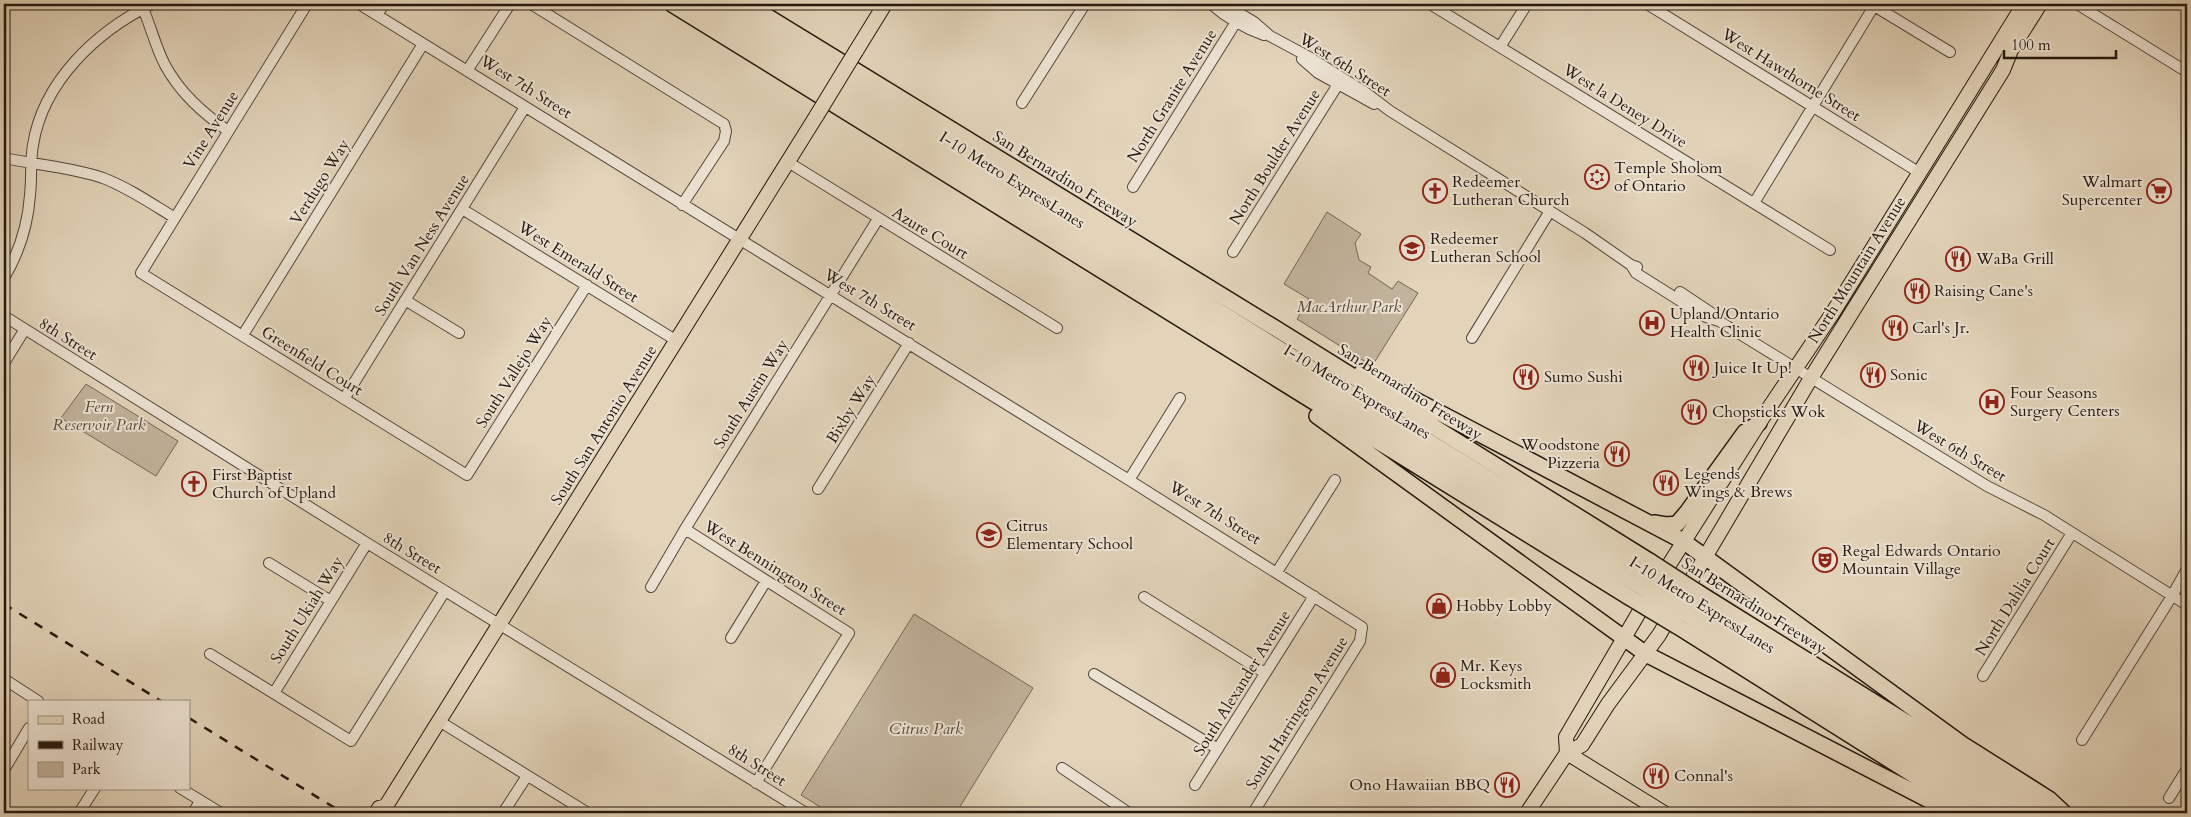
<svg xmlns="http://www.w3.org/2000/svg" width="2191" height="817" font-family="Cardo,serif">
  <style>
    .green { fill: #c2b39c; stroke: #736656 }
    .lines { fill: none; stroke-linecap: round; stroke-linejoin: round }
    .minor-casing { stroke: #54473a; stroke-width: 12 }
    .major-casing { stroke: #24180f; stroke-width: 16 }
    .highway-casing { stroke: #24180f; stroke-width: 18 }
    .minor { stroke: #ece2d2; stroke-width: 10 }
    .major { stroke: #e2d3b9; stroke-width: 14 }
    .highway { stroke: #e2d3b9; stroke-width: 15 }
    .rail { stroke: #24180f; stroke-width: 2.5; stroke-dasharray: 9 9; stroke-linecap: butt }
    .major-bridge-casing { stroke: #24180f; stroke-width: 16; stroke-linecap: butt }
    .highway-bridge-casing { stroke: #24180f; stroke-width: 18; stroke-linecap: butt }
    .major-bridge { stroke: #e2d3b9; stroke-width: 14 }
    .highway-bridge { stroke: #e2d3b9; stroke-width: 15 }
    .labels { text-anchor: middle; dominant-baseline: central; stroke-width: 4; stroke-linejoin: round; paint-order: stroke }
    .street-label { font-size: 16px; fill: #24180f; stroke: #ece2d2 }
    .poi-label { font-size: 16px; fill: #24180f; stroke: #ece2d2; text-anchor: start }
    .park-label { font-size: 16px; font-style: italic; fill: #534639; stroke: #ece2d2 }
  </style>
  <rect width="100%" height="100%" fill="#e2d3b9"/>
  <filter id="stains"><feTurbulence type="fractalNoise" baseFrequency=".004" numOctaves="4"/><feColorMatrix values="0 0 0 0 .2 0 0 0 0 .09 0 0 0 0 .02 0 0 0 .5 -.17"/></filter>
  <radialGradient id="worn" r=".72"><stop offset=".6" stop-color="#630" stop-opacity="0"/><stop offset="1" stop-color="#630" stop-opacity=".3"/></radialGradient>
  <path class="green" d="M 1327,212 L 1361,234 L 1355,243 L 1359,260 L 1371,267 L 1368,273 L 1392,289 L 1398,281 L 1418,293 L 1372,366 L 1297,319 L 1309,299 L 1284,284 Z
    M 86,384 L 178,441 L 156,476 L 61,418 Z
    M 914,614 L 1033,688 L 956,813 L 830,813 L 801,795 Z"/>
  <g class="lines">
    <defs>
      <path id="minor" d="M 141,4 C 150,23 155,46 165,65 C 180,93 203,113 228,131
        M 307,4 L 141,273 L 467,475 L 587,285
        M 359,4 L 1129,480 L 1362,627 L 1360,641 L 1253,813
        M 531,4 L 724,124 L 726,131 L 724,141 L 682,205
        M 1211,4 C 1227,18 1244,28 1264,35
        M 1224,4 L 1254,22 L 1270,36 L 1309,57 L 1365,92 L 1390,111 L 1585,233 L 1631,265 L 1637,267
        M 1430,4 L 1830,250
        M 1647,4 L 1920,173
        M 1871,4 L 1950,52
        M 2077,4 L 2187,72
        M 377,15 L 384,4
        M 1500,47 L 1527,4
        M 1302,59 L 1318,73 L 1374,104
        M 467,71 L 510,4
        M 1022,103 L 1085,4
        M 4,158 C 37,165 72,167 103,178 C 129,188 152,204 175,218
        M 788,162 L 1057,328
        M 1133,187 L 1236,22
        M 1754,203 L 1874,6
        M 462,209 L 677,341
        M 1233,252 L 1342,78
        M 1631,265 L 1636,273 L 1706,317 L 1719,321 L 1748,339 L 1987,486 L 2044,515 L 2187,605
        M 4,278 C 19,253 28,223 30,195 C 32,178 30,161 33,145 C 43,81 97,31 152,4
        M 1680,292 L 1713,314 L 1718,320
        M 405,300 L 459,333
        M 4,316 L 367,543 L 806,813
        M 243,335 L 423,44
        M 1472,338 L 1550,211
        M 4,363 L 25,329
        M 344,399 L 525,107
        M 1129,480 L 1180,398
        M 818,489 L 909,343
        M 685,529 L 849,633 L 756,783
        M 269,563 L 331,601
        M 1277,572 L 1335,480
        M 651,587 L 685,529 L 878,219
        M 1144,597 L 1265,673
        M 731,638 L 766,581
        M 210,654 L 351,741 L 445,591
        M 1094,674 L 1218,749
        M 1983,676 L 2072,533
        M 4,679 L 38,701
        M 274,693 L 367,543
        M 439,721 L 588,813
        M 2082,740 L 2172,596 L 2187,569
        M 1062,768 L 1129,813
        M 4,770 L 29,728
        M 1195,785 L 1314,596
        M 180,788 L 221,813
        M 2169,798 L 2187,769
        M 79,813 L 95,788
        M 193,813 L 200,801
        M 503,813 L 527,776"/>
      <path id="major" d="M 856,51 L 885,4
        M 1660,579 L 1759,423 L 1832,314 L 2024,4
        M 1567,753 L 1566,737 L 1648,597
        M 1567,753 L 1664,813
        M 376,813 L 379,808 L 386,806 L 817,115
        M 1527,813 L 1567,753 L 1582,745 L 1608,704 L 1659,635 L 1811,378 L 2003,70 L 2011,50 L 2040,4"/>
      <path id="highway" d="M 672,4 L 1629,597
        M 696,4 L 1325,393 L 1637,584
        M 723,4 L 1641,573
        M 747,4 L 1270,325 L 1651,562
        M 1362,372 L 1683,541 L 1962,744 L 2049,799 L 2064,813
        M 1317,416 L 1646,654 L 1954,813
        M 1654,523 L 1666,525 L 1677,524 L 1688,511 L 1745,432 L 1759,423
        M 1699,593 L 2052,813
        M 1692,605 L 2025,813
        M 1686,614 L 1998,813
        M 1677,626 L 1974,813"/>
    </defs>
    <use href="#minor" class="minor-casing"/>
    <use href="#major" class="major-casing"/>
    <use href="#highway" class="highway-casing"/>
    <use href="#minor" class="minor"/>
    <use href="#major" class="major"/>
    <use href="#highway" class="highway"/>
    <path class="rail" d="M 4,604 L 161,701
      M 189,718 L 343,813"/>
    <defs>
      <path id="major-bridge" d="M 817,115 L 856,51"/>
      <path id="highway-bridge" d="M 1651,562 L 1699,593
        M 1641,573 L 1692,605
        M 1637,584 L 1686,614
        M 1629,597 L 1677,626"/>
    </defs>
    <use href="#major-bridge" class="major-bridge-casing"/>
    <use href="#highway-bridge" class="highway-bridge-casing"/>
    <use href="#major-bridge" class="major-bridge"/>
    <use href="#highway-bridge" class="highway-bridge"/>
  </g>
  <defs>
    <symbol id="synagogue-ring" viewBox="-11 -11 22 22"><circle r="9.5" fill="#ece2d2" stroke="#8f2418" stroke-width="1.5"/><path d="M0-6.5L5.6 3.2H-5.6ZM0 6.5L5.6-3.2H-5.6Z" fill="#8f2418"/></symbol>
    <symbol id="church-ring" viewBox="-11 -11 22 22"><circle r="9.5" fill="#ece2d2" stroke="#8f2418" stroke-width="1.5"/><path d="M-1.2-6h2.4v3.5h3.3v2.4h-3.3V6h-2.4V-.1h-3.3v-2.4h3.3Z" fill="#8f2418"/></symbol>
    <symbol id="supermarket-ring" viewBox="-11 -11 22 22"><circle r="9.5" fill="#ece2d2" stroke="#8f2418" stroke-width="1.5"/><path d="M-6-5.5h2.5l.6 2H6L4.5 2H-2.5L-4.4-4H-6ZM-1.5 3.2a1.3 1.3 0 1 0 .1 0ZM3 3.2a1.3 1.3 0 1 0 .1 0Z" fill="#8f2418"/></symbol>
    <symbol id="school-ring" viewBox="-11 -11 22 22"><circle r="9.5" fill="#ece2d2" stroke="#8f2418" stroke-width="1.5"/><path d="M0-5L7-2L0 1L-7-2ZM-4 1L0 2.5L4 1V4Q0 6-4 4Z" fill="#8f2418"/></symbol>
    <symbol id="restaurant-ring" viewBox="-11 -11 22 22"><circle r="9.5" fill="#ece2d2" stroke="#8f2418" stroke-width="1.5"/><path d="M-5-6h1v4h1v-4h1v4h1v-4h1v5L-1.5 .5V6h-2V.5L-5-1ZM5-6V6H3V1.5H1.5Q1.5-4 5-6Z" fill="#8f2418"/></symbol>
    <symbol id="hospital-ring" viewBox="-11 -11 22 22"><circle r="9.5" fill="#ece2d2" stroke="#8f2418" stroke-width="1.5"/><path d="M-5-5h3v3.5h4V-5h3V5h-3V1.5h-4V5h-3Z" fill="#8f2418"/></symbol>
    <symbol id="theatre-ring" viewBox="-11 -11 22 22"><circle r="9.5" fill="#ece2d2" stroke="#8f2418" stroke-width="1.5"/><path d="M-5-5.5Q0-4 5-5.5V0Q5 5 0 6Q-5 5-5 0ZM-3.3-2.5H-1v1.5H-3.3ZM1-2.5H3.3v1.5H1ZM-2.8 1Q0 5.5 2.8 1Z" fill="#8f2418"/></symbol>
    <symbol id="shop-ring" viewBox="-11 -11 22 22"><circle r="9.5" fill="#ece2d2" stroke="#8f2418" stroke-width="1.5"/><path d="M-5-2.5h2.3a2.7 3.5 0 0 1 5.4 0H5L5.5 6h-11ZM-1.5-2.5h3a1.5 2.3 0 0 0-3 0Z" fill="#8f2418"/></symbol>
  </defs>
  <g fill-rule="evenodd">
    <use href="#synagogue-ring" x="1583" y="163" width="28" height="28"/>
    <use href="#church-ring" x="1421" y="177" width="28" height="28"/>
    <use href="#supermarket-ring" x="2145" y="177" width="28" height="28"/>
    <use href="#school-ring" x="1398" y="234" width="28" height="28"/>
    <use href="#restaurant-ring" x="1944" y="245" width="28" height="28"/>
    <use href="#restaurant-ring" x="1903" y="277" width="28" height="28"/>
    <use href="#hospital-ring" x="1638" y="309" width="28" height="28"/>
    <use href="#restaurant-ring" x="1881" y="314" width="28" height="28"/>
    <use href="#restaurant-ring" x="1682" y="354" width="28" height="28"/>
    <use href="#restaurant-ring" x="1859" y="361" width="28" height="28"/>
    <use href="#restaurant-ring" x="1512" y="363" width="28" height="28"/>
    <use href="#hospital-ring" x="1978" y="388" width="28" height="28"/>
    <use href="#restaurant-ring" x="1680" y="398" width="28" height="28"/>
    <use href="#restaurant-ring" x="1603" y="440" width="28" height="28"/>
    <use href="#restaurant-ring" x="1652" y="469" width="28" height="28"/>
    <use href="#church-ring" x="180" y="470" width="28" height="28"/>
    <use href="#school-ring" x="975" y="521" width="28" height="28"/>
    <use href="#theatre-ring" x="1811" y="546" width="28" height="28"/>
    <use href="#shop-ring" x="1425" y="592" width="28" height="28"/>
    <use href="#shop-ring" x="1429" y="661" width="28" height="28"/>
    <use href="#restaurant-ring" x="1642" y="762" width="28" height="28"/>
    <use href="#restaurant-ring" x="1493" y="771" width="28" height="28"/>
  </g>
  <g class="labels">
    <g class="street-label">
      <text transform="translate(1345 65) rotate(32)">West 6th Street</text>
      <text transform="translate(1791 75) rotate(32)">West Hawthorne Street</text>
      <text transform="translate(526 87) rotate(32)">West 7th Street</text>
      <text transform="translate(1172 96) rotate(-58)">North Granite Avenue</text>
      <text transform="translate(1625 106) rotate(32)">West la Deney Drive</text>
      <text transform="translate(211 130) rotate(-58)">Vine Avenue</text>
      <text transform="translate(1275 157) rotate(-58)">North Boulder Avenue</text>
      <text transform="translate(1065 179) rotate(32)">San Bernardino Freeway</text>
      <text transform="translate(1012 180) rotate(32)">I-10 Metro ExpressLanes</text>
      <text transform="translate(320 182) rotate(-58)">Verdugo Way</text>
      <text transform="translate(930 233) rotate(31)">Azure Court</text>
      <text transform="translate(422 245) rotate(-58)">South Van Ness Avenue</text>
      <text transform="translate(578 262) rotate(32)">West Emerald Street</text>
      <text transform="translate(1857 270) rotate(-58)">North Mountain Avenue</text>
      <text transform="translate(870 300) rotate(31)">West 7th Street</text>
      <text transform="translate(68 339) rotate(32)">8th Street</text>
      <text transform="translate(312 361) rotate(32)">Greenfield Court</text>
      <text transform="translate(514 372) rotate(-58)">South Vallejo Way</text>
      <text transform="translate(1357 392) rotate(31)">I-10 Metro ExpressLanes</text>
      <text transform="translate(1410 392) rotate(32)">San Bernardino Freeway</text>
      <text transform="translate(751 394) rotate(-58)">South Austin Way</text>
      <text transform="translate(851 409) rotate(-58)">Bixby Way</text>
      <text transform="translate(604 425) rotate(-58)">South San Antonio Avenue</text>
      <text transform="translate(1960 451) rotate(31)">West 6th Street</text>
      <text transform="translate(1215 513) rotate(32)">West 7th Street</text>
      <text transform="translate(412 553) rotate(31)">8th Street</text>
      <text transform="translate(775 568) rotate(32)">West Bennington Street</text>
      <text transform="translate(2015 597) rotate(-58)">North Dahlia Court</text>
      <text transform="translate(1702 605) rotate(32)">I-10 Metro ExpressLanes</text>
      <text transform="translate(1754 606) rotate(32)">San Bernardino Freeway</text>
      <text transform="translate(307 610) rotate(-58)">South Ukiah Way</text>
      <text transform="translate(1242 683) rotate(-58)">South Alexander Avenue</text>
      <text transform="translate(1297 713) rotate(-58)">South Harrington Avenue</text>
      <text transform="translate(757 765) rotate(32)">8th Street</text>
    </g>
    <g class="poi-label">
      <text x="1614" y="168">Temple Sholom<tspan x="1614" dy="18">of Ontario</tspan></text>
      <text x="1452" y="182">Redeemer<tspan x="1452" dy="18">Lutheran Church</tspan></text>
      <text x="2142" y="182" text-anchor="end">Walmart<tspan x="2142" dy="18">Supercenter</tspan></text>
      <text x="1430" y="239">Redeemer<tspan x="1430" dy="18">Lutheran School</tspan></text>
      <text x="1976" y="259">WaBa Grill</text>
      <text x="1934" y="291">Raising Cane's</text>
      <text x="1670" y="314">Upland/Ontario<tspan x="1670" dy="18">Health Clinic</tspan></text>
      <text x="1912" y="328">Carl's Jr.</text>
      <text x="1714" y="368">Juice It Up!</text>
      <text x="1890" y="375">Sonic</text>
      <text x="1544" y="377">Sumo Sushi</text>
      <text x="2010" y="393">Four Seasons<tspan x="2010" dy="18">Surgery Centers</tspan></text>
      <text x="1712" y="412">Chopsticks Wok</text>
      <text x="1600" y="445" text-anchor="end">Woodstone<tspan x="1600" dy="18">Pizzeria</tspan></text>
      <text x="1684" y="474">Legends<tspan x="1684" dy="18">Wings &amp; Brews</tspan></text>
      <text x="212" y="475">First Baptist<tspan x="212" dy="18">Church of Upland</tspan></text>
      <text x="1006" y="526">Citrus<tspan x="1006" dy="18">Elementary School</tspan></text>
      <text x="1842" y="551">Regal Edwards Ontario<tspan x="1842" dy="18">Mountain Village</tspan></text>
      <text x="1456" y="606">Hobby Lobby</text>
      <text x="1460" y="666">Mr. Keys<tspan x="1460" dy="18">Locksmith</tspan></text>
      <text x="1674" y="776">Connal's</text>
      <text x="1490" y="785" text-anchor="end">Ono Hawaiian BBQ</text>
    </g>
    <g class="park-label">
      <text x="1349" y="307">MacArthur Park</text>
      <text x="99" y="407">Fern<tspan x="99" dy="18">Reservoir Park</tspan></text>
      <text x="926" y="729">Citrus Park</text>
    </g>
  </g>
  <rect width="2191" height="817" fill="none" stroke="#e2d3b9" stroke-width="20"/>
  <rect x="5" y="5" width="2181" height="807" fill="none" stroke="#24180f" stroke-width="2.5"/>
  <rect x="10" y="10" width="2171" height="797" fill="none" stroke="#24180f"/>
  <rect x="28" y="700" width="162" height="90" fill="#ece2d2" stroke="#9c9184"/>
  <rect x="38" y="716" width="25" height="8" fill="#e2d3b9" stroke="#9c9184"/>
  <text x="72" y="724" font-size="15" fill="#24180f">Road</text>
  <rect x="38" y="741" width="25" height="8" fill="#24180f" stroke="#9c9184"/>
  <text x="72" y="750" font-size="15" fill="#24180f">Railway</text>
  <rect x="38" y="762" width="25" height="15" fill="#c2b39c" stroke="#9c9184"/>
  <text x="72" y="774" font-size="15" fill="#24180f">Park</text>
  <path d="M2004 50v8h112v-8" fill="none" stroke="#24180f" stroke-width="2.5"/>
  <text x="2011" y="50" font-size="15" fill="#24180f" stroke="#ece2d2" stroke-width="4" paint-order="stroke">100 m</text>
  <rect width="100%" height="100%" filter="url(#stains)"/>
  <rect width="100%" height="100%" fill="url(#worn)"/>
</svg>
